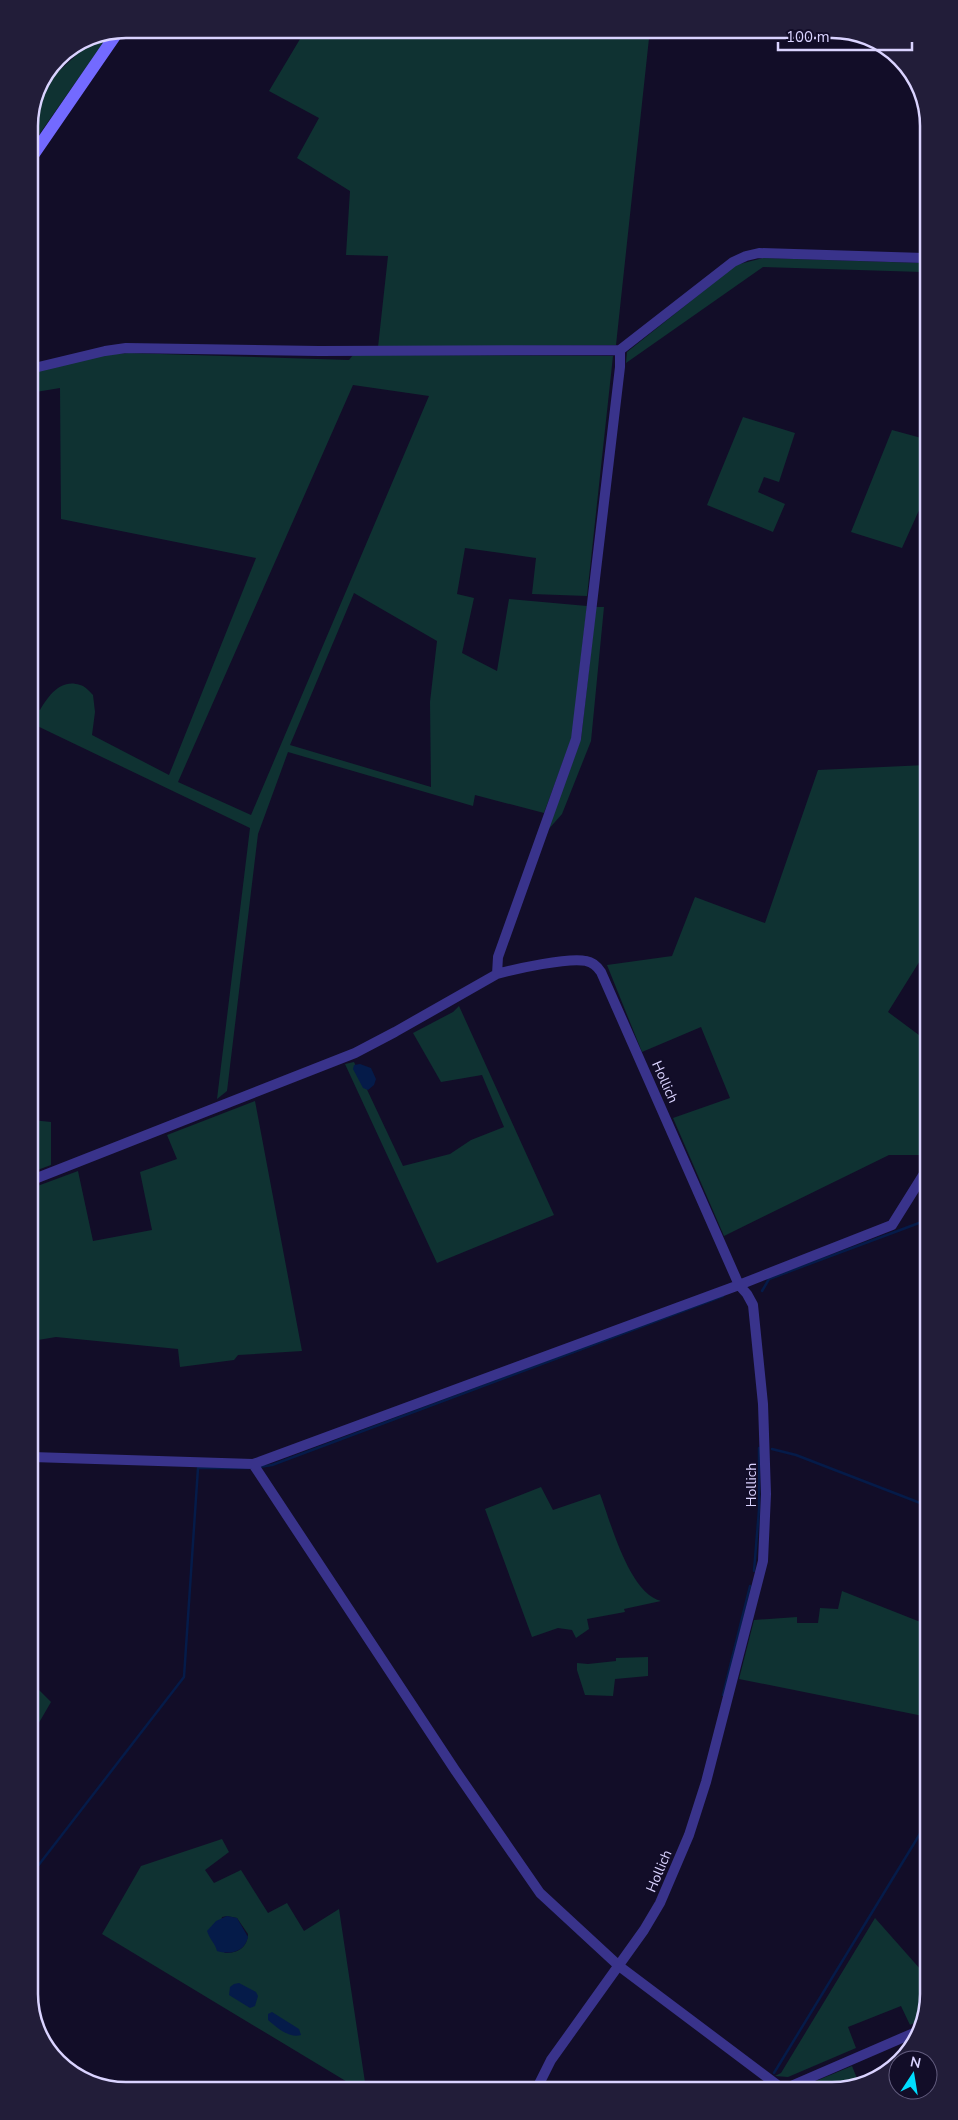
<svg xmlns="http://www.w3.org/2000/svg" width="958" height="2120" font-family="'Nunito Sans',sans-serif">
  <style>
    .green { fill: #0f3232; fill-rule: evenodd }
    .water { fill: #051b49 }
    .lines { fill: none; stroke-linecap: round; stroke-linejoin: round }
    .stream { stroke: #051b49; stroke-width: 2.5 }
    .street { stroke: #39338b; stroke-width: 10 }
    .secondary { stroke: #736aff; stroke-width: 12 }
    .labels { text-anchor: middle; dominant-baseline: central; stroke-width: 4; stroke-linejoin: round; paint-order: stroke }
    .street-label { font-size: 14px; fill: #dad3ff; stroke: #120d28 }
    .rim { fill: none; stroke: #dad3ff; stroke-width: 2.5 }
  </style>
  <rect width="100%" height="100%" fill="#120d28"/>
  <path class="green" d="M 306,29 L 650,29 L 616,345 L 378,347 L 388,256 L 346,255 L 350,191 L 297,158 L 319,118 L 269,91 Z
    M 112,32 L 103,43 L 29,149 L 29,120 L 37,91 L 94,39 L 77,44 L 89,36 Z
    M 763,258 L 922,263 L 922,272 L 763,267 L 626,363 L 627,352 L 736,265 Z
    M 129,353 L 349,360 L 353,355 L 613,356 L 587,596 L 532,594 L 536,558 L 465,548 L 457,594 L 474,598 L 462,653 L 497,671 L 509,599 L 587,606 L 572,737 L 544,813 L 475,795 L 473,806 L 288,752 L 258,834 L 227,1091 L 217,1099 L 250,828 L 31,723 L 30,706 L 40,710 C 48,696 61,678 80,685 C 85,686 90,692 93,695 L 95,712 L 92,735 L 169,775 L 256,558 L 61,519 L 60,388 L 30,393 L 30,373 L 100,355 ZM 353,385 L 429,396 L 251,815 L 178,782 ZM 354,593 L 437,641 L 430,702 L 431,787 L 290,745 Z
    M 743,417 L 795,433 L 779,482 L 764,477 L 758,492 L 785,504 L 773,532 L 707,505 Z
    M 892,430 L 925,439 L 925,509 L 920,508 L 902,548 L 851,532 Z
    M 596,607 L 604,607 L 591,741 L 562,814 L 547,831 L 581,739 Z
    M 926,765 L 926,951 L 888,1012 L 927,1041 L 927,1155 L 889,1155 L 724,1236 L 673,1118 L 730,1098 L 701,1027 L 642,1052 L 607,965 L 672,956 L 695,897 L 765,923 L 818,770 Z
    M 459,1006 L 554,1215 L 437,1263 L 345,1064 L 354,1062 L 403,1166 L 450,1154 L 471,1140 L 504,1127 L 482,1075 L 441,1082 L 413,1033 L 453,1012 Z
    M 255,1101 L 302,1351 L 238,1355 L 234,1360 L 180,1367 L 178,1349 L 56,1337 L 32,1341 L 32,1188 L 78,1171 L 93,1241 L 152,1230 L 140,1172 L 177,1159 L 167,1135 Z
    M 32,1120 L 51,1122 L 51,1165 L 32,1172 Z
    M 541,1487 L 553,1510 L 600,1494 C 611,1523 629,1593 661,1601 L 624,1609 L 625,1612 L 587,1619 L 589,1629 L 576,1638 L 572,1630 L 558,1628 L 532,1637 L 485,1509 Z
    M 842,1591 L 928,1625 L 928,1717 L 739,1679 L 754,1620 L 797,1617 L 797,1623 L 818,1623 L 820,1608 L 838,1609 Z
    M 648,1657 L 648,1676 L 615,1679 L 613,1696 L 585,1695 L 577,1670 L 577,1663 L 588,1664 L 616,1661 L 616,1658 Z
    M 33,1684 L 51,1702 L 33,1733 Z
    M 222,1839 L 229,1852 L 205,1870 L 214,1883 L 241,1870 L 268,1913 L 287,1903 L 304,1931 L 339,1909 L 366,2089 L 359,2089 L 102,1934 L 141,1866 ZM 227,1916 L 237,1918 L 248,1934 C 247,1948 238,1953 225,1953 L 215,1944 L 222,1917 Z
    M 875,1918 L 929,1979 L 929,1994 L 920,2020 L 910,2025 L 901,2006 L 848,2027 L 856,2048 L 788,2077 L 775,2076 L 781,2073 Z
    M 852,2066 L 860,2086 L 804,2086 Z"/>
  <path class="water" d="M 360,1064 L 371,1068 L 376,1079 L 374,1085 L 368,1090 L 363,1088 L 353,1069 L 354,1065 Z
    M 227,1916 L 237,1918 L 248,1937 C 245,1952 230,1955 217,1951 C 215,1943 210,1940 207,1931 L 216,1921 Z
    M 239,1983 L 256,1992 L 258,1996 L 255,2006 L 250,2008 L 229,1995 L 230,1987 L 234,1984 Z
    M 272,2012 L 299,2029 L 301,2035 C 290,2039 276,2027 268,2020 L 268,2014 Z"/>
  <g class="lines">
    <path class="stream" d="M 762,1291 L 769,1279 L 927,1220
      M 772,1449 L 796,1455 L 928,1506
      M 259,1467 L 272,1465 L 723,1296
      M 754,1571 L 759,1510 L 759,1448
      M 723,1695 L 750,1586
      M 34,1871 L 184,1677 L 198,1468 L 249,1468
      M 774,2073 L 929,1819"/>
    <path class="street" d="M 30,369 L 105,351 L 126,348 L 319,351 L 620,350
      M 497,974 C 515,969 569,957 586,961 C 593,962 597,966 601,972 L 739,1285 L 747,1294 L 753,1305 L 763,1404 L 766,1494 L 763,1561 L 706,1782 L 689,1835 L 660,1903 L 644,1930 L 551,2060 L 537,2088
      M 32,1180 L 355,1053 L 395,1032 L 497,974 L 498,957 L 576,739 L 620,367 L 620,350 L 733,262 L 746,256 L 759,253 L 924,258
      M 32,1457 L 253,1464 L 259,1462 L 739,1285 L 892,1225 L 927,1169
      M 253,1464 L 455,1770 L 540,1893 L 619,1966 L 780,2087
      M 791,2086 L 916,2032"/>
    <path class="secondary" d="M 29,161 L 119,30"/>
  </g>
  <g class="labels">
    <g class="street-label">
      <text transform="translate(665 1082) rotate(66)">Hollich</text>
      <text transform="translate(751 1485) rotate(-90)">Hollich</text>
      <text transform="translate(659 1871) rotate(-67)">Hollich</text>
    </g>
  </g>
  <path d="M0 0H958V2120H0ZM126 38H832A88 88 0 0 1 920 126V1994A88 88 0 0 1 832 2082H126A88 88 0 0 1 38 1994V126A88 88 0 0 1 126 38Z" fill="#221d39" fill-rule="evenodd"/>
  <path class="rim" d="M126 38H832A88 88 0 0 1 920 126V1994A88 88 0 0 1 832 2082H126A88 88 0 0 1 38 1994V126A88 88 0 0 1 126 38Z"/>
  <g transform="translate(913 2075) rotate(12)"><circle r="24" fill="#120d28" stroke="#625c7e"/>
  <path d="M0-4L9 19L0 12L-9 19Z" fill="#00ddfe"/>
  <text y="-8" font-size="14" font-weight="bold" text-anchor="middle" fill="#dad3ff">N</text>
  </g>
  <path d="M778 42v8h134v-8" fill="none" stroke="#dad3ff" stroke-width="2.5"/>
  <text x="786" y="42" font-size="15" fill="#dad3ff" stroke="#120d28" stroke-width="4" paint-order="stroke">100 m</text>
</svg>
